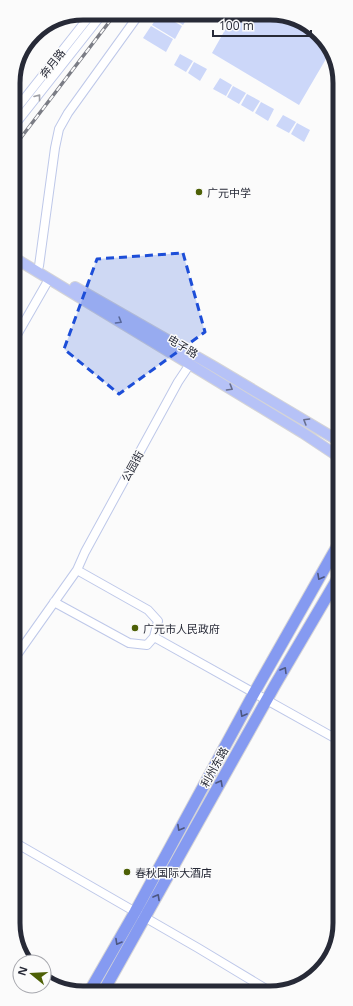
<svg xmlns="http://www.w3.org/2000/svg" width="353" height="1006" font-family="'Open Sans','Noto Sans SC',sans-serif">
  <style>
    .green { fill: #ccd7f9 }
    .lines { fill: none; stroke-linecap: round; stroke-linejoin: round }
    .minor-casing { stroke: #bec8e9; stroke-width: 10 }
    .major-casing { stroke: #d4d4d7; stroke-width: 12 }
    .highway-casing { stroke: #d4d4d7; stroke-width: 13 }
    .minor { stroke: #fff; stroke-width: 8 }
    .major { stroke: #b6c2f7; stroke-width: 10 }
    .highway { stroke: #859af1; stroke-width: 11 }
    .rail-casing { stroke: #7b7d85; stroke-width: 3.5 }
    .rail { stroke: #fbfbfb; stroke-width: 2; stroke-dasharray: 6; stroke-linecap: butt }
    .oneway { stroke: #9e9fa5 }
    .oneway2 { stroke: #676e8d }
    .oneway3 { stroke: #4d5781 }
    .marked { fill: #1d4ed8; fill-opacity: 0.2; stroke: #1d4ed8; stroke-width: 3; stroke-dasharray: 8 5; stroke-linejoin: round }
    .poi-dot { fill: #4d6006; stroke: #fbfbfb; stroke-width: 1.5 }
    .labels { text-anchor: middle; dominant-baseline: central; stroke-width: 3; stroke-linejoin: round; paint-order: stroke }
    .street-label { font-size: 11px; fill: #272a37; stroke: #fbfbfb }
    .poi-label { font-size: 11px; fill: #272a37; stroke: #fbfbfb; text-anchor: start }
    .rim { fill: none; stroke: #272a37; stroke-width: 5 }
  </style>
  <rect width="100%" height="100%" fill="#fbfbfb"/>
  <path class="green" d="M 159,14 L 161,14 L 182,26 L 175,39 L 152,25 Z
    M 165,14 L 190,14 L 183,25 Z
    M 234,14 L 277,14 L 324,42 L 330,52 L 299,105 L 212,53 Z
    M 151,26 L 173,39 L 166,52 L 143,38 Z
    M 180,54 L 193,61 L 186,72 L 174,65 Z
    M 194,62 L 207,69 L 200,81 L 188,73 Z
    M 220,78 L 232,85 L 226,96 L 213,89 Z
    M 233,86 L 246,93 L 239,104 L 227,97 Z
    M 247,94 L 260,101 L 253,112 L 241,105 Z
    M 261,102 L 274,109 L 268,121 L 255,113 Z
    M 283,115 L 296,122 L 289,133 L 276,126 Z
    M 297,123 L 310,130 L 304,142 L 291,134 Z"/>
  <g class="lines">
    <defs>
      <path id="minor" d="M 13,113 L 92,13
        M 13,127 L 103,13
        M 39,266 L 55,148 L 59,129 L 68,113 L 140,13
        M 14,340 L 49,279
        M 77,570 L 85,552 L 178,382 L 190,364
        M 154,637 L 340,741
        M 14,659 L 77,570 L 148,610 L 158,621 L 154,637 L 147,645 L 129,643 L 54,602
        M 14,842 L 198,948 L 271,992"/>
      <path id="major" d="M 13,257 L 303,433 L 339,457
        M 75,287 L 213,366 L 339,441"/>
      <path id="highway" d="M 89,992 L 135,912 L 254,693 L 339,543
        M 103,992 L 275,685 L 339,576"/>
    </defs>
    <use href="#minor" class="minor-casing"/>
    <use href="#major" class="major-casing"/>
    <use href="#highway" class="highway-casing"/>
    <use href="#minor" class="minor"/>
    <use href="#major" class="major"/>
    <use href="#highway" class="highway"/>
    <defs>
      <path id="rail" d="M 13,148 L 116,13"/>
    </defs>
    <use href="#rail" class="rail-casing"/>
    <use href="#rail" class="rail"/>
  </g>
  <defs><path id="oneway-chevron" d="M-2-3.5L2.5 0L-2 3.5" fill="none" stroke-width="1.6" stroke-linecap="round" stroke-linejoin="round"/></defs>
  <use class="oneway" href="#oneway-chevron" transform="translate(38 97) rotate(-52)"/>
  <g class="oneway2">
    <use href="#oneway-chevron" transform="translate(119 321) rotate(31)"/>
    <use href="#oneway-chevron" transform="translate(230 388) rotate(31)"/>
    <use href="#oneway-chevron" transform="translate(306 421) rotate(-149)"/>
  </g>
  <g class="oneway3">
    <use href="#oneway-chevron" transform="translate(320 577) rotate(119)"/>
    <use href="#oneway-chevron" transform="translate(284 670) rotate(-59)"/>
    <use href="#oneway-chevron" transform="translate(243 714) rotate(119)"/>
    <use href="#oneway-chevron" transform="translate(220 783) rotate(-61)"/>
    <use href="#oneway-chevron" transform="translate(180 828) rotate(119)"/>
    <use href="#oneway-chevron" transform="translate(157 897) rotate(-61)"/>
    <use href="#oneway-chevron" transform="translate(118 942) rotate(120)"/>
  </g>
  <path class="marked" d="M 183,253 L 205,332 L 119,394 L 64,349 L 97,259 Z"/>
  <g class="poi-dot">
    <circle cx="199" cy="192" r="4"/>
    <circle cx="135" cy="628" r="4"/>
    <circle cx="127" cy="872" r="4"/>
  </g>
  <g class="labels">
    <g class="street-label">
      <text transform="translate(52 63) rotate(-52)">奔月路</text>
      <text transform="translate(183 346) rotate(31)">电子路</text>
      <text transform="translate(132 466) rotate(-61)">公园街</text>
      <text transform="translate(214 767) rotate(-61)">利州东路</text>
    </g>
    <g class="poi-label">
      <text x="207" y="192">广元中学</text>
      <text x="143" y="628">广元市人民政府</text>
      <text x="135" y="872">春秋国际大酒店</text>
    </g>
  </g>
  <path d="M0 0H353V1006H0ZM83 20H270A63 63 0 0 1 333 83V923A63 63 0 0 1 270 986H83A63 63 0 0 1 20 923V83A63 63 0 0 1 83 20Z" fill="#fbfbfb" fill-rule="evenodd"/>
  <path class="rim" d="M83 20H270A63 63 0 0 1 333 83V923A63 63 0 0 1 270 986H83A63 63 0 0 1 20 923V83A63 63 0 0 1 83 20Z"/>
  <g transform="translate(32 974) rotate(288)"><circle r="19" fill="#fbfbfb" stroke="#a6a7ad"/>
  <path d="M0-3L7 15L0 10L-7 15Z" fill="#4d6006"/>
  <text y="-6" font-size="11" font-weight="bold" text-anchor="middle" fill="#272a37">N</text>
  </g>
  <path d="M213 30v6h98v-6" fill="none" stroke="#272a37" stroke-width="2"/>
  <text x="219" y="30" font-size="12" fill="#272a37" stroke="#fbfbfb" stroke-width="3" paint-order="stroke">100 m</text>
</svg>
